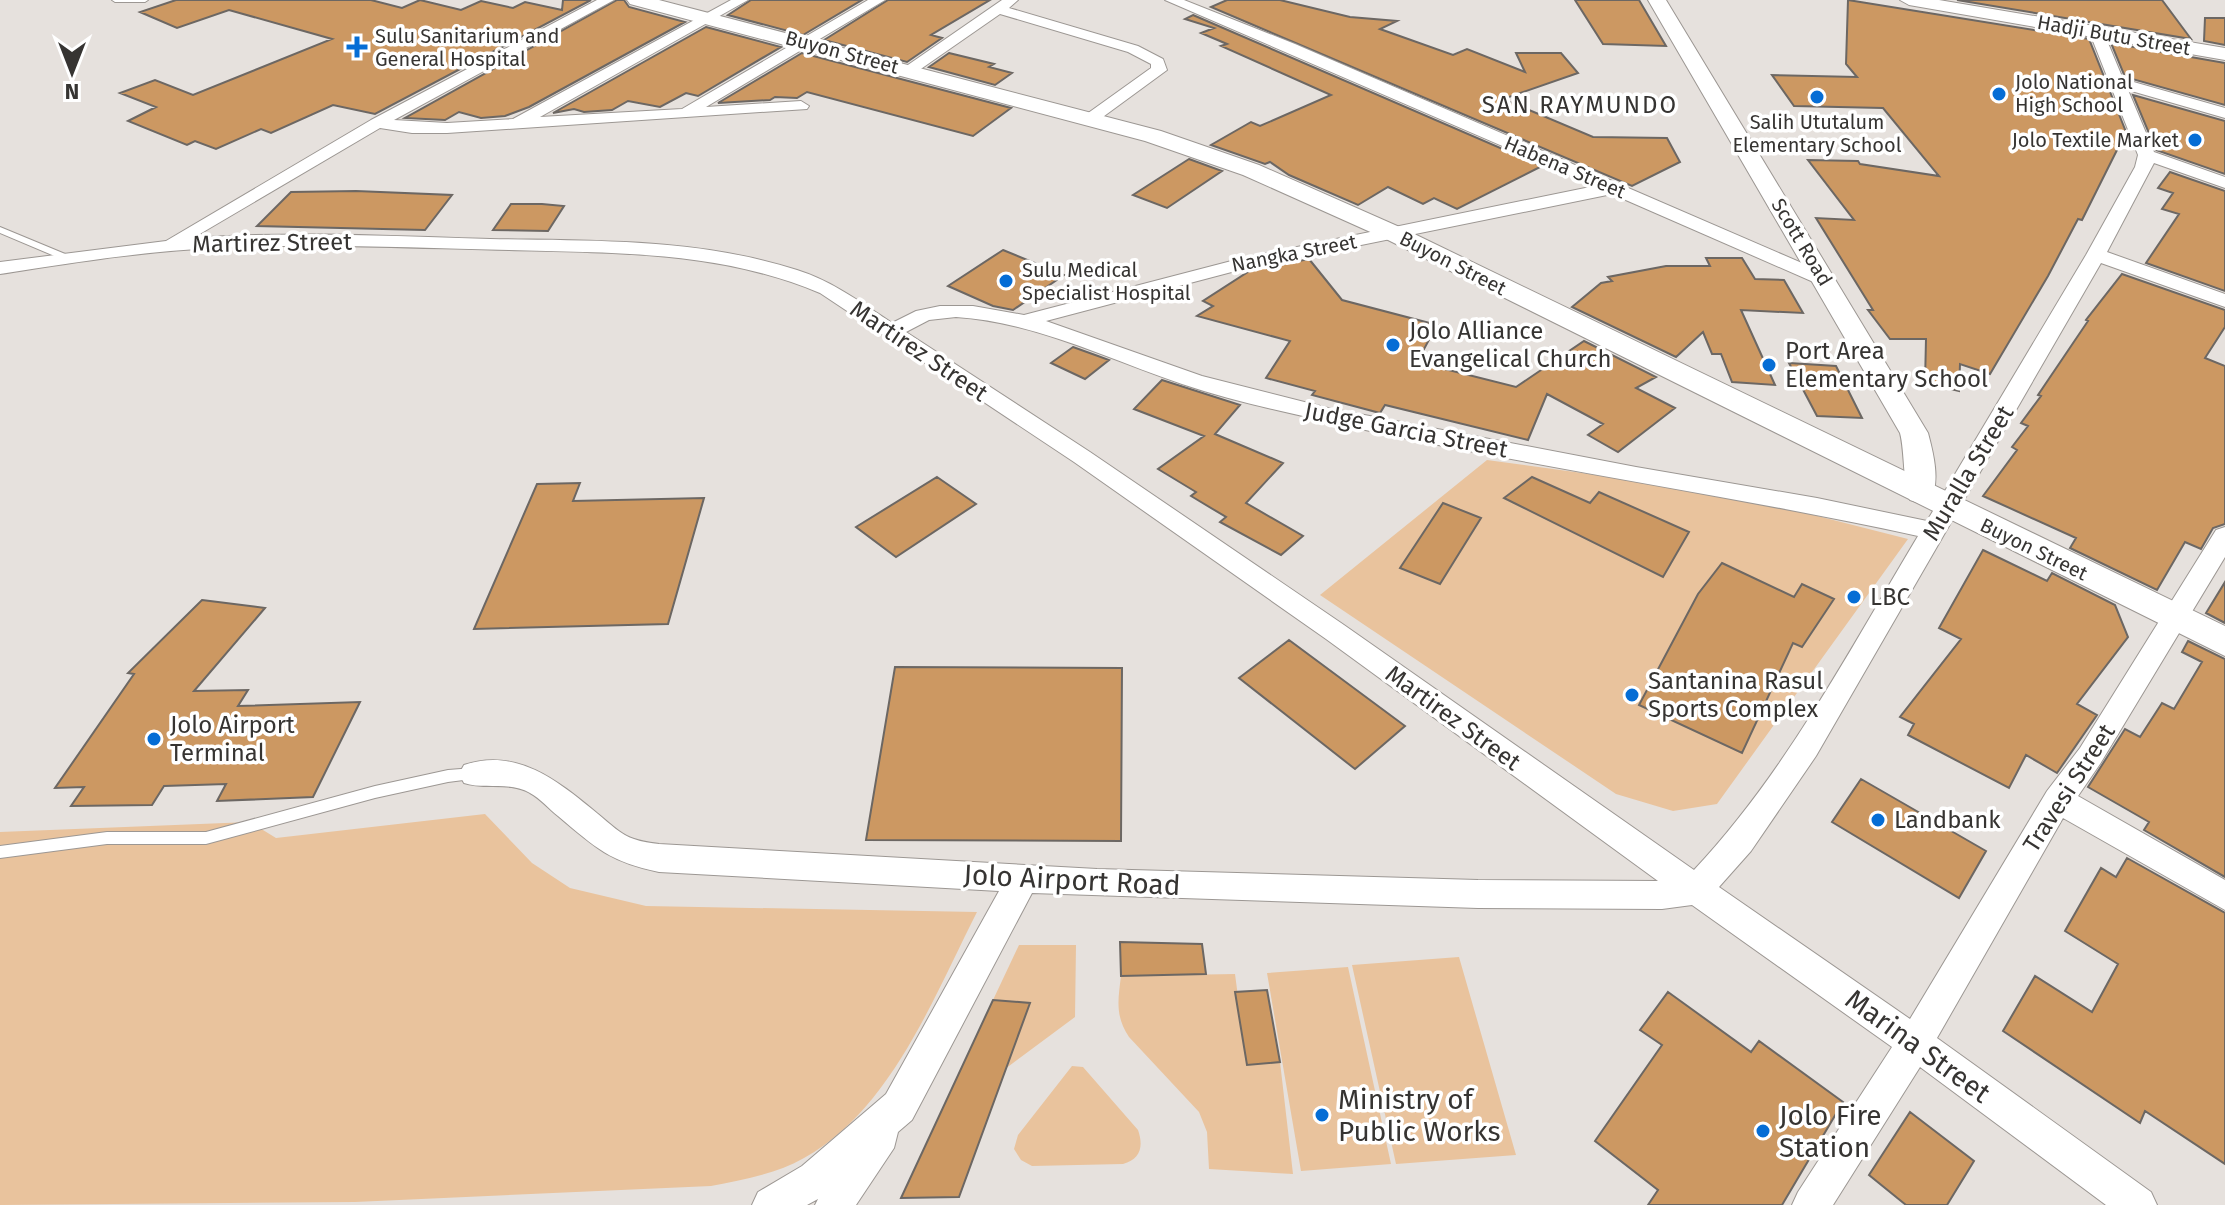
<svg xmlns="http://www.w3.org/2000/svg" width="2225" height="1205" font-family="'Fira Sans',sans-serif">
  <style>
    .green { fill: #e9c39d }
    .building { fill: #cc9862; stroke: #6c6763; stroke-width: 2 }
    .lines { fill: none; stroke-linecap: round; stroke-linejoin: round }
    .service-casing { stroke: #9c9793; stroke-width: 2 }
    .minor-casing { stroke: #9c9793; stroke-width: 2 }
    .tertiary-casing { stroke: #9c9793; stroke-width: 2 }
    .secondary-casing { stroke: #9c9793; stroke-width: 2 }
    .service { fill: #fff; fill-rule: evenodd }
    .minor { fill: #fff; fill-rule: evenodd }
    .tertiary { fill: #fff; fill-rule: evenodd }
    .secondary { fill: #fff; fill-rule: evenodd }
    .poi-dot { fill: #056dd5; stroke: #fff; stroke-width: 3 }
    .labels { text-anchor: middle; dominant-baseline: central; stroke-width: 7; stroke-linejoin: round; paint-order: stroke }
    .far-street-label { font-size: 20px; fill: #363432; stroke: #fff }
    .far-poi-label { font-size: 20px; fill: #363432; stroke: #fff; text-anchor: start }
    .far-quarter-label { font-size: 24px; letter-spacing: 2px; fill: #363432; stroke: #fff }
    .street-label { font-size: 24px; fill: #363432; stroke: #fff }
    .poi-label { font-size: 24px; fill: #363432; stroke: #fff; text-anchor: start }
    .near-street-label { font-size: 28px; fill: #363432; stroke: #fff }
    .near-poi-label { font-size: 28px; fill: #363432; stroke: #fff; text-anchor: start }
  </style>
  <rect width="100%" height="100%" fill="#e6e1dd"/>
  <path class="green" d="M 1487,460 L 1727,493 L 1908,539 L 1717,804 L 1673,811 L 1616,794 L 1320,595 Z
    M 485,814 L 532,863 L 570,888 L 646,906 L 977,912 C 934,996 891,1110 804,1158 C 776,1174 742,1180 711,1186 L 355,1202 L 0,1205 L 0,832 L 250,822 L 276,838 Z
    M 1019,945 L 1076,945 L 1075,1017 L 1005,1069 L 993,1000 Z
    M 1459,957 L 1516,1155 L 1396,1164 L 1352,965 Z
    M 1348,967 L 1391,1164 L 1301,1171 L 1267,973 Z
    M 1235,974 L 1247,1065 L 1280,1062 L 1293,1174 L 1209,1169 L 1207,1132 L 1199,1112 L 1129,1037 C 1115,1016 1118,1000 1121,976 Z
    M 1072,1066 L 1083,1067 L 1138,1130 C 1144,1147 1140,1159 1123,1164 L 1032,1166 L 1021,1160 L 1014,1149 L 1018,1135 Z"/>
  <path class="building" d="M 176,0 L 371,0 L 402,8 L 420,0 L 461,10 L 481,1 L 513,8 L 525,2 L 562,10 L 563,0 L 591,0 L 375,114 L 333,105 L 271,133 L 261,129 L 216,149 L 195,141 L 187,145 L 128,121 L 156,107 L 120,93 L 155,80 L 193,95 L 332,39 L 229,10 L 177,28 L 140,12 Z
    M 617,0 L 624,0 L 629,7 L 685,22 L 529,107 L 505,116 L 481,118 L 459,112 L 445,120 L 405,118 Z
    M 751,0 L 862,0 L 803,35 L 728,15 Z
    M 888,0 L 990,0 L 931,35 L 942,38 L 907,62 L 824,40 Z
    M 1227,0 L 1280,0 L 1350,17 L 1397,21 L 1380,29 L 1453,55 L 1467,49 L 1525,72 L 1516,53 L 1561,53 L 1578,73 L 1503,99 L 1593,137 L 1667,138 L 1680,162 L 1632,186 L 1211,7 Z
    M 1575,0 L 1639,0 L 1666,46 L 1603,44 Z
    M 1848,0 L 2089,39 L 2130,142 L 2122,140 L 2082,220 L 2078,219 L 2048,276 L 1990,374 L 1960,364 L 1959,391 L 1925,383 L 1926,339 L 1890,339 L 1868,310 L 1873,310 L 1816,218 L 1854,220 L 1808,160 L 1858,161 L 1860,164 L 1939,176 L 1883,108 L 1794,106 L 1772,75 L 1857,77 L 1846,64 Z
    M 1957,0 L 2162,0 L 2191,39 Z
    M 1193,15 L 1542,166 L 1457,209 L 1434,198 L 1423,204 L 1388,187 L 1358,205 L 1289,175 L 1270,162 L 1265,164 L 1211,145 L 1251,122 L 1260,126 L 1331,95 L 1221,46 L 1227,44 L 1201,33 L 1214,28 L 1185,19 Z
    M 2205,18 L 2225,18 L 2225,45 L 2204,41 Z
    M 706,27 L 781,47 L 698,96 L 686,93 L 660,107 L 628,101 L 612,110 L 584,112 L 574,109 L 553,113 Z
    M 2111,43 L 2225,63 L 2225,105 L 2125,77 Z
    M 802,53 L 1011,108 L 973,136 L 807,92 L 797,98 L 775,97 L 770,100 L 718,103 Z
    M 949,53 L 994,64 L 989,67 L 1012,73 L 995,85 L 929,67 Z
    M 2133,95 L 2225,121 L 2225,174 L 2156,150 Z
    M 1189,159 L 1222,171 L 1167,208 L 1133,195 Z
    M 2170,172 L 2225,191 L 2225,291 L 2146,263 L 2179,214 L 2162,209 L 2173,193 L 2158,188 Z
    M 356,191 L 452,195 L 425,230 L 257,226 L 291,192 Z
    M 511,204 L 542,204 L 564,206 L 548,231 L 493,230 Z
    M 1003,250 L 1064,275 L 1013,310 L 993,306 L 948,286 Z
    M 1706,258 L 1742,258 L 1755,279 L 1784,280 L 1803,313 L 1741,310 L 1775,385 L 1732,382 L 1721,354 L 1712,354 L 1703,332 L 1676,357 L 1572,307 L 1601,283 L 1612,281 L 1608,277 L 1666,266 L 1710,266 Z
    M 1309,259 L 1342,300 L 1437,325 L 1417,362 L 1516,387 L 1584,341 L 1656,377 L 1636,388 L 1675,408 L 1618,452 L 1588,435 L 1603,424 L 1547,394 L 1528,440 L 1385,405 L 1380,413 L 1312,395 L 1315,391 L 1266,378 L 1290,341 L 1197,316 L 1213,306 L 1203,301 L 1251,270 Z
    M 2122,274 L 2225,310 L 2225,327 L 2205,358 L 2225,366 L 2225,524 L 2213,528 L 2201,549 L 2185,542 L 2157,590 L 2070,548 L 2076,538 L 1983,496 L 2017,450 L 2012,447 L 2028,426 L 2021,423 L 2041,396 L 2038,395 L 2088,321 L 2086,320 Z
    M 1073,347 L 1098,356 L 1109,360 L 1085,379 L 1051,363 Z
    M 1789,363 L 1836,366 L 1862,418 L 1817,416 Z
    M 1162,380 L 1240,405 L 1215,434 L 1283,463 L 1246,503 L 1303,536 L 1281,555 L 1220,522 L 1226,517 L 1191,496 L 1196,492 L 1158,469 L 1204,436 L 1134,409 Z
    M 937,477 L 976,504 L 896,557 L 856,527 Z
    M 1532,477 L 1590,503 L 1599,492 L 1689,532 L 1663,577 L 1504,498 Z
    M 580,483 L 573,501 L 704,498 L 668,624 L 474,629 L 537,484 Z
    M 1443,503 L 1481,518 L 1440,584 L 1400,568 Z
    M 1983,550 L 2047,581 L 2052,573 L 2115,605 L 2128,637 L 2077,704 L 2097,715 L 2057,773 L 2026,755 L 2009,788 L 1908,735 L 1914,724 L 1900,717 L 1961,639 L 1939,628 Z
    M 1722,563 L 1794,597 L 1802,584 L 1834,599 L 1802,647 L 1793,643 L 1742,753 L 1639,705 L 1698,594 Z
    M 2225,582 L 2225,623 L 2206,613 Z
    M 202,600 L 265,608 L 194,691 L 248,690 L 238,706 L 360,702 L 313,797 L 217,801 L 226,784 L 164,786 L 152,805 L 71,806 L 84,787 L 55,788 L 134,674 L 128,673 Z
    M 1289,640 L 1405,726 L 1355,769 L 1239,678 Z
    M 2188,641 L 2225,659 L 2225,877 L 2144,830 L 2149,822 L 2088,787 L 2125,729 L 2140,737 L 2162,703 L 2174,709 L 2202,662 L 2182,652 Z
    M 895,667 L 1122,668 L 1121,841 L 866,840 Z
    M 1861,779 L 1986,851 L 1959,898 L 1832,822 Z
    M 2127,858 L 2225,913 L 2225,1164 L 2145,1111 L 2140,1123 L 2003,1031 L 2035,976 L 2092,1012 L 2118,964 L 2065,931 L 2101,868 L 2116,877 Z
    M 1120,942 L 1202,944 L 1206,974 L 1121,976 Z
    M 1267,990 L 1280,1062 L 1247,1065 L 1235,992 Z
    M 1668,992 L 1751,1052 L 1759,1041 L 1843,1102 L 1782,1205 L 1648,1205 L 1658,1190 L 1595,1141 L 1662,1045 L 1640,1030 Z
    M 993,1000 L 1030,1003 L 959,1197 L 901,1198 Z
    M 1910,1112 L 1974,1161 L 1947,1205 L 1906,1205 L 1869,1175 Z"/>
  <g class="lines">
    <defs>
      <path id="service" d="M 112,0 L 148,0 L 145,2 L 115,2 Z
        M 0,227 L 70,256 L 71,258 L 67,261 L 64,260 L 0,233 Z
        M 474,768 L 479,770 L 481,774 L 479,778 L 448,782 L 375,798 L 206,844 L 107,844 L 0,858 L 0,846 L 107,832 L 206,832 L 375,786 L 448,770 Z"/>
      <path id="minor" d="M 597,0 L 614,0 L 394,120 L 447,123 L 513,119 L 731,0 L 748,0 L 540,117 L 682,109 L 868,0 L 885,0 L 706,107 L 801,101 L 809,106 L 807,109 L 447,133 L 412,133 L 380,128 L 193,238 C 292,231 392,236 490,239 C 593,241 698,238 797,270 C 832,281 862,303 892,323 L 916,311 L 940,306 L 973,306 L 1024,315 L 1243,258 L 1595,186 L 1165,0 L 1184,0 L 1295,44 L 1832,276 L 1835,280 L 1832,284 L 1818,284 L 1612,194 L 1243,269 L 1046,321 L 1202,376 L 1328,408 L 1636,467 L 1817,498 L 1927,521 L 2086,255 L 2135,167 L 2138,155 L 2089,31 L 2091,28 L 2096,27 L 2103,31 L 2123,79 L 2225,108 L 2225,118 L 2128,90 L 2154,152 L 2225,177 L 2225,188 L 2154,163 L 2107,252 L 2225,294 L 2225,307 L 2101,263 L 1816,756 L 1751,851 L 1719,887 L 1910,1019 L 2047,791 L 2080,748 L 2216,530 L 2225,527 L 2225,557 L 2100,764 L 2078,796 L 2225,880 L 2225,910 L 2063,818 L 1937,1038 L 2151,1192 L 2157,1205 L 2106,1205 L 1920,1067 L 1833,1205 L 1792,1205 L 1798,1192 L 1892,1047 L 1692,905 L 1662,909 L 1478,908 L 1032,893 L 912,1120 L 898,1132 L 894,1148 L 856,1205 L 815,1205 L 818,1199 L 807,1205 L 752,1205 L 758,1192 L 802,1166 L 886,1094 L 999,891 L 659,872 C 610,862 596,848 558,816 C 549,809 540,798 530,793 C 509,781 485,790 464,783 L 459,774 L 464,765 C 518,747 559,782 598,814 C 609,823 621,835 634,839 C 642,842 651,843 659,844 L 1097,869 L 1478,880 L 1658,881 L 1326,639 L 1074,462 L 820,293 C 721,251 615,253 509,250 C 412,248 314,243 217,248 C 144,251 72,263 0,274 L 0,262 L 166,241 L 371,120 ZM 956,317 C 1035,322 1108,359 1182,384 C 1229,400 1280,411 1329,422 C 1524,466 1722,493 1918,536 C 1849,651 1786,772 1694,870 L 1344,625 L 1090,452 L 906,332 L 929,320 Z
        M 1002,0 L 1018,0 L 1009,8 L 1138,46 L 1163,59 L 1167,70 L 1096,122 L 1084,122 L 1084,116 L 1151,68 L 1151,64 L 1128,52 L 1000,14 L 915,73 L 905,73 L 905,67 Z"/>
      <path id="tertiary" d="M 1648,0 L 1666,0 L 1928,433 C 1933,452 1941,482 1930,500 L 1920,503 L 1910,500 C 1903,489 1905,451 1900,433 Z
        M 1900,0 L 1939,0 L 2225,48 L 2225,60 L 1909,5 Z"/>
      <path id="secondary" d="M 627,0 L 659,0 L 1161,131 L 1259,165 L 1404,229 L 2225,626 L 2225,656 L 1386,239 L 1243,175 L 1145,141 L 630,4 Z"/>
    </defs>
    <use href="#service" class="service-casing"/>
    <use href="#minor" class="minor-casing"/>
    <use href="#tertiary" class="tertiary-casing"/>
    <use href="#secondary" class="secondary-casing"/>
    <use href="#service" class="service"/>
    <use href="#minor" class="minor"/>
    <use href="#tertiary" class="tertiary"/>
    <use href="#secondary" class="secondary"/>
  </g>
  <g class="poi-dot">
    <path d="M353 35h8v8h8v8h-8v8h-8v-8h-8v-8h8z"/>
    <circle cx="1999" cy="94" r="8"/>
    <circle cx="1817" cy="97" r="8"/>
    <circle cx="2195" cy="140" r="8"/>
    <circle cx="1006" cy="281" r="8"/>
    <circle cx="1393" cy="345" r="8"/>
    <circle cx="1769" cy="365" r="8"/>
    <circle cx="1854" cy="597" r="8"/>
    <circle cx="1632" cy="695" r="8"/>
    <circle cx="154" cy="739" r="8"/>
    <circle cx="1878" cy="820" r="8"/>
    <circle cx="1322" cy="1115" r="8"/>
    <circle cx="1763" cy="1131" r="8"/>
  </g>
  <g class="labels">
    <g class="far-street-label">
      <text transform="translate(2114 35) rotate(10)">Hadji Butu Street</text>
      <text transform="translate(842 52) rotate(15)">Buyon Street</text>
      <text transform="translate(1565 167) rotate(23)">Habena Street</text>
      <text transform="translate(1802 242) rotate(59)">Scott Road</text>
      <text transform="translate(1294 253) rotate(-11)">Nangka Street</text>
      <text transform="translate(1453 263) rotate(27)">Buyon Street</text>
      <text transform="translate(2034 549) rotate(26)">Buyon Street</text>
    </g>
    <g class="far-poi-label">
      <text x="375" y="36">Sulu Sanitarium and<tspan x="375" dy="23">General Hospital</tspan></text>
      <text x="2015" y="82">Jolo National<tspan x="2015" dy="23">High School</tspan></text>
      <text x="1817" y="122" text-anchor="middle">Salih Ututalum<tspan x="1817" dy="23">Elementary School</tspan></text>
      <text x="2179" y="140" text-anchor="end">Jolo Textile Market</text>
      <text x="1022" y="270">Sulu Medical<tspan x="1022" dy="23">Specialist Hospital</tspan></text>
    </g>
    <g class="far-quarter-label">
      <text x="1580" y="105">SAN RAYMUNDO</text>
    </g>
    <g class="street-label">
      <text transform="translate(272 243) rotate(-1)">Martirez Street</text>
      <text transform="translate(919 351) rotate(34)">Martirez Street</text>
      <text transform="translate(1406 430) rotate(11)">Judge Garcia Street</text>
      <text transform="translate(1968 473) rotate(-59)">Muralla Street</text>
      <text transform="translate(1453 718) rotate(36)">Martirez Street</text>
      <text transform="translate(2069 788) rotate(-57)">Travesi Street</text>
    </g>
    <g class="poi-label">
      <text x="1409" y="331">Jolo Alliance<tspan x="1409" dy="28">Evangelical Church</tspan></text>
      <text x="1785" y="351">Port Area<tspan x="1785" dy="28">Elementary School</tspan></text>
      <text x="1870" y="597">LBC</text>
      <text x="1648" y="681">Santanina Rasul<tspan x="1648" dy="28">Sports Complex</tspan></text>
      <text x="170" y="725">Jolo Airport<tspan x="170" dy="28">Terminal</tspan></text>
      <text x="1894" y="820">Landbank</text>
    </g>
    <g class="near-street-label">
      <text transform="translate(1072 880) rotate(3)">Jolo Airport Road</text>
      <text transform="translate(1918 1046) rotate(36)">Marina Street</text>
    </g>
    <g class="near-poi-label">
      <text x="1338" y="1099">Ministry of<tspan x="1338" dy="32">Public Works</tspan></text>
      <text x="1779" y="1115">Jolo Fire<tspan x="1779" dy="32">Station</tspan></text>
    </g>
  </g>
  <g transform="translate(72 72) rotate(180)" stroke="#ffffff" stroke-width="6" paint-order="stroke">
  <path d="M0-6L14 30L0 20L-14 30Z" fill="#363432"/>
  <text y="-12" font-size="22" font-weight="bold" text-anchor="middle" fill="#363432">N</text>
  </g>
</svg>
